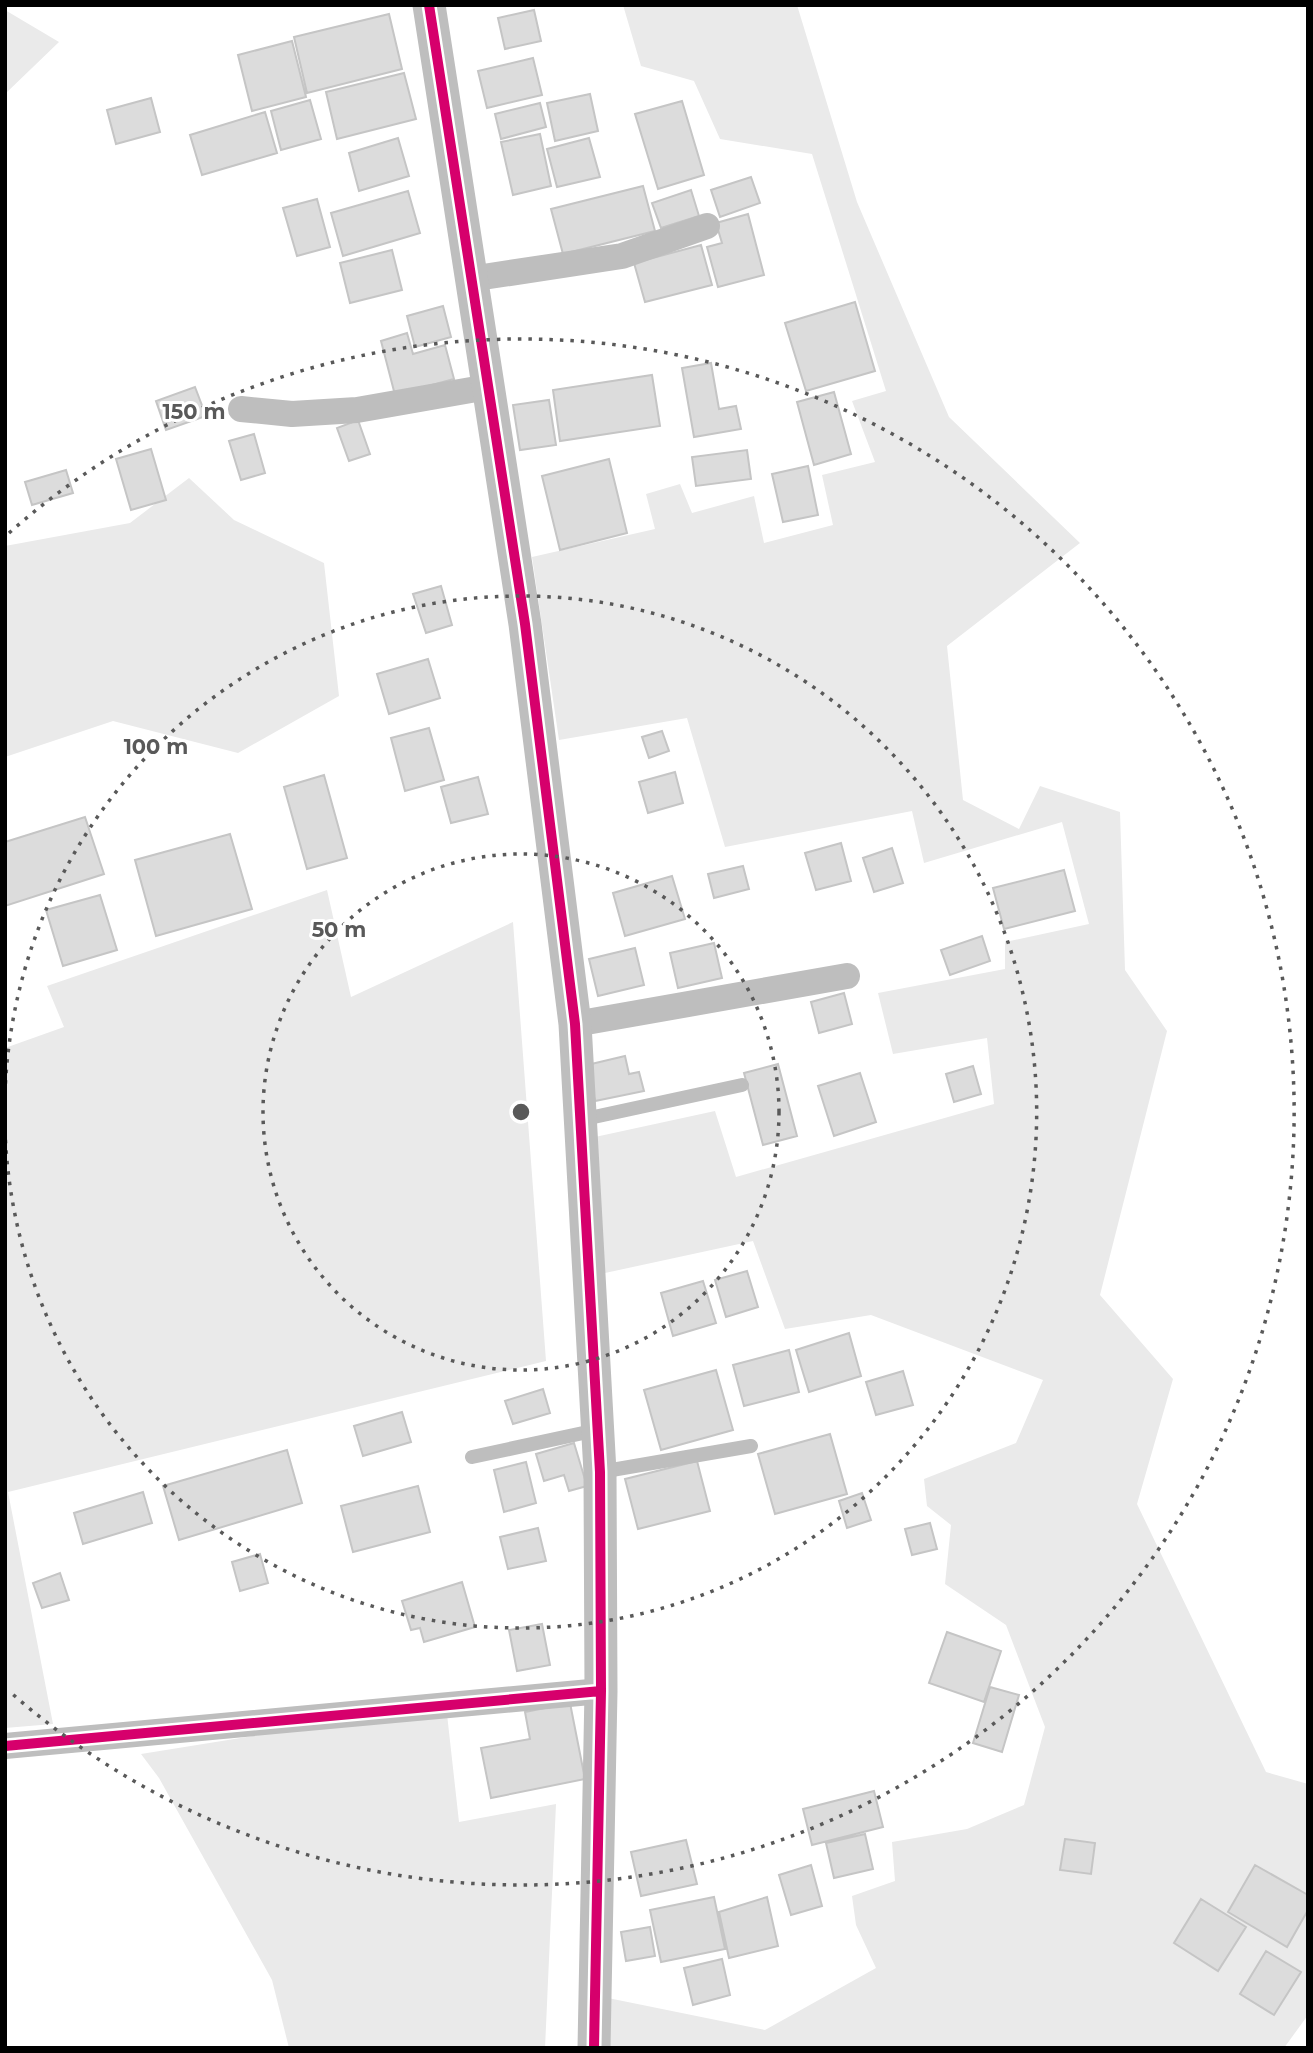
<svg xmlns="http://www.w3.org/2000/svg" width="1313" height="2053" font-family="Montserrat,sans-serif">
  <style>
    .green { fill: #eaeaea }
    .building { fill: #dcdcdc; stroke: #c5c5c5; stroke-width: 2 }
    .lines { fill: none; stroke-linecap: round; stroke-linejoin: round }
    .service { stroke: #bebebe; stroke-width: 14 }
    .minor { stroke: #bebebe; stroke-width: 26 }
    .tertiary { stroke: #bebebe; stroke-width: 33 }
    .cycleway-casing { stroke: #fff; stroke-width: 15 }
    .cycleway { stroke: #d6006c; stroke-width: 10 }
    .ring { fill: none; stroke: #595959; stroke-width: 3.5; stroke-dasharray: 3.5 7 }
    .centre { fill: #595959; stroke: #fff; stroke-width: 3.5 }
    .ring-label { font-size: 21px; text-anchor: middle; font-weight: bold; fill: #595959; stroke: #fff; stroke-width: 6; stroke-linejoin: round; paint-order: stroke }
  </style>
  <rect width="100%" height="100%" fill="#fff"/>
  <path class="green" d="M 623,5 L 797,5 L 857,202 L 949,417 L 1080,543 L 947,646 L 963,800 L 1019,829 L 1040,786 L 1120,812 L 1125,970 L 1167,1031 L 1100,1295 L 1173,1379 L 1137,1504 L 1266,1772 L 1308,1784 L 1308,2015 L 1284,2048 L 607,2048 L 608,1998 L 765,2030 L 876,1968 L 856,1925 L 852,1896 L 895,1881 L 892,1842 L 967,1829 L 1024,1805 L 1045,1727 L 1006,1625 L 945,1584 L 951,1525 L 927,1506 L 924,1479 L 1016,1443 L 1043,1380 L 871,1315 L 785,1329 L 753,1241 L 605,1273 L 595,1137 L 715,1111 L 736,1177 L 994,1104 L 987,1038 L 893,1054 L 878,993 L 1005,969 L 1005,942 L 1089,924 L 1062,822 L 924,863 L 912,811 L 725,847 L 687,718 L 559,740 L 532,557 L 655,529 L 646,494 L 680,484 L 692,513 L 754,496 L 764,543 L 833,525 L 822,475 L 875,462 L 852,401 L 886,391 L 812,154 L 720,139 L 694,81 L 641,66 Z
    M 5,10 L 59,42 L 5,94 Z
    M 189,478 L 234,520 L 324,563 L 339,696 L 238,753 L 113,721 L 5,757 L 5,546 L 130,523 Z
    M 327,890 L 351,997 L 513,922 L 546,1361 L 8,1492 L 53,1724 L 5,1728 L 5,1048 L 64,1027 L 47,986 Z
    M 446,1705 L 459,1822 L 556,1804 L 545,2048 L 289,2048 L 272,1980 L 159,1778 L 141,1754 Z"/>
  <path class="building" d="M 534,10 L 541,41 L 505,49 L 498,18 Z
    M 389,14 L 402,69 L 307,93 L 294,37 Z
    M 292,41 L 306,97 L 252,111 L 238,55 Z
    M 533,58 L 542,95 L 487,108 L 478,71 Z
    M 404,73 L 416,119 L 337,139 L 326,92 Z
    M 590,94 L 598,131 L 555,141 L 547,103 Z
    M 151,98 L 160,132 L 116,144 L 107,110 Z
    M 310,100 L 321,139 L 281,150 L 271,111 Z
    M 682,101 L 704,175 L 658,189 L 635,114 Z
    M 540,103 L 546,127 L 501,139 L 495,114 Z
    M 265,112 L 277,153 L 202,175 L 190,135 Z
    M 540,134 L 551,186 L 513,195 L 501,142 Z
    M 398,138 L 409,176 L 359,191 L 349,153 Z
    M 589,138 L 600,177 L 557,187 L 547,149 Z
    M 751,177 L 760,203 L 720,217 L 711,190 Z
    M 643,186 L 655,231 L 563,254 L 551,209 Z
    M 691,190 L 699,216 L 661,228 L 652,203 Z
    M 408,191 L 420,233 L 343,256 L 331,213 Z
    M 317,199 L 330,247 L 297,256 L 283,208 Z
    M 748,214 L 764,275 L 718,287 L 707,247 L 722,243 L 716,223 Z
    M 701,245 L 712,285 L 645,302 L 634,263 Z
    M 392,250 L 402,290 L 350,303 L 340,263 Z
    M 855,302 L 875,371 L 806,391 L 785,323 Z
    M 443,306 L 451,337 L 415,347 L 407,316 Z
    M 407,333 L 413,354 L 445,345 L 454,379 L 395,395 L 381,341 Z
    M 711,363 L 719,409 L 736,406 L 741,429 L 694,437 L 682,368 Z
    M 652,375 L 660,426 L 560,441 L 553,390 Z
    M 195,387 L 206,416 L 166,430 L 156,401 Z
    M 834,392 L 851,454 L 814,465 L 797,402 Z
    M 549,400 L 556,445 L 520,450 L 513,405 Z
    M 358,420 L 370,454 L 349,461 L 337,428 Z
    M 254,434 L 265,473 L 241,480 L 229,441 Z
    M 151,449 L 166,500 L 131,510 L 116,459 Z
    M 747,450 L 751,479 L 696,486 L 692,457 Z
    M 609,459 L 627,533 L 560,550 L 542,476 Z
    M 808,466 L 818,515 L 783,522 L 772,474 Z
    M 66,470 L 73,493 L 32,505 L 25,482 Z
    M 441,586 L 452,625 L 426,633 L 413,594 Z
    M 428,659 L 440,698 L 389,714 L 377,674 Z
    M 429,728 L 444,780 L 405,791 L 391,738 Z
    M 662,731 L 669,751 L 649,758 L 642,737 Z
    M 675,772 L 683,803 L 648,813 L 639,782 Z
    M 324,775 L 347,858 L 307,869 L 284,787 Z
    M 478,777 L 488,814 L 451,823 L 441,787 Z
    M 85,817 L 104,874 L 5,906 L 5,842 Z
    M 230,834 L 252,909 L 156,936 L 135,860 Z
    M 841,843 L 851,881 L 816,890 L 805,853 Z
    M 892,848 L 903,883 L 874,892 L 863,858 Z
    M 743,866 L 749,889 L 714,898 L 708,874 Z
    M 1064,870 L 1075,911 L 1004,929 L 993,888 Z
    M 672,876 L 685,919 L 625,936 L 613,893 Z
    M 100,895 L 117,950 L 63,966 L 46,910 Z
    M 982,936 L 990,961 L 950,975 L 941,950 Z
    M 714,943 L 722,978 L 678,988 L 670,953 Z
    M 635,948 L 644,985 L 598,996 L 589,959 Z
    M 844,993 L 852,1024 L 819,1033 L 811,1002 Z
    M 625,1056 L 629,1074 L 639,1072 L 644,1091 L 595,1101 L 587,1065 Z
    M 778,1064 L 797,1136 L 763,1145 L 744,1073 Z
    M 973,1066 L 981,1094 L 954,1102 L 946,1074 Z
    M 860,1073 L 876,1122 L 834,1136 L 818,1086 Z
    M 747,1271 L 758,1307 L 726,1317 L 715,1280 Z
    M 703,1281 L 716,1323 L 673,1336 L 661,1293 Z
    M 849,1333 L 861,1376 L 809,1392 L 796,1350 Z
    M 789,1350 L 799,1392 L 744,1406 L 733,1365 Z
    M 716,1370 L 733,1430 L 661,1450 L 644,1390 Z
    M 903,1371 L 913,1405 L 876,1415 L 866,1382 Z
    M 543,1389 L 550,1413 L 513,1424 L 505,1401 Z
    M 402,1412 L 411,1442 L 363,1456 L 354,1426 Z
    M 830,1434 L 847,1494 L 775,1514 L 758,1454 Z
    M 574,1443 L 587,1486 L 569,1491 L 564,1475 L 544,1481 L 536,1454 Z
    M 287,1450 L 302,1503 L 179,1540 L 163,1486 Z
    M 697,1461 L 710,1511 L 638,1529 L 625,1479 Z
    M 526,1462 L 536,1503 L 504,1512 L 494,1470 Z
    M 418,1486 L 430,1532 L 353,1552 L 341,1506 Z
    M 143,1492 L 152,1523 L 83,1544 L 74,1513 Z
    M 862,1493 L 871,1520 L 847,1528 L 839,1501 Z
    M 930,1523 L 937,1549 L 912,1555 L 905,1529 Z
    M 538,1528 L 546,1561 L 508,1569 L 500,1537 Z
    M 260,1554 L 268,1583 L 240,1591 L 232,1562 Z
    M 60,1573 L 69,1600 L 42,1608 L 33,1583 Z
    M 462,1582 L 475,1627 L 424,1642 L 420,1628 L 411,1630 L 402,1601 Z
    M 542,1624 L 550,1665 L 517,1671 L 509,1630 Z
    M 947,1632 L 1001,1651 L 984,1702 L 929,1683 Z
    M 990,1687 L 1019,1695 L 1002,1752 L 973,1743 Z
    M 570,1703 L 585,1779 L 491,1798 L 481,1748 L 530,1739 L 525,1712 Z
    M 874,1791 L 883,1827 L 812,1845 L 803,1809 Z
    M 865,1834 L 873,1869 L 834,1878 L 826,1843 Z
    M 1065,1839 L 1095,1843 L 1091,1874 L 1060,1870 Z
    M 686,1840 L 697,1884 L 641,1896 L 631,1852 Z
    M 811,1865 L 822,1906 L 791,1915 L 779,1875 Z
    M 1255,1865 L 1308,1895 L 1308,1910 L 1287,1947 L 1228,1912 Z
    M 714,1897 L 725,1949 L 661,1962 L 650,1910 Z
    M 767,1897 L 778,1946 L 729,1958 L 719,1912 Z
    M 1201,1899 L 1246,1927 L 1218,1971 L 1174,1943 Z
    M 650,1927 L 655,1956 L 626,1961 L 621,1932 Z
    M 1266,1951 L 1301,1972 L 1274,2015 L 1240,1994 Z
    M 722,1959 L 730,1995 L 693,2005 L 684,1968 Z"/>
  <g class="lines">
    <path class="service" d="M 580,1120 L 742,1085
      M 472,1457 L 597,1430
      M 600,1472 L 751,1446"/>
    <path class="minor" d="M 470,279 L 622,256 L 707,226
      M 241,409 L 292,414 L 357,410 L 488,387
      M 575,1024 L 847,976
      M 5,1746 L 601,1691"/>
    <path class="tertiary" d="M 429,5 L 525,624 L 575,1024 L 600,1472 L 601,1691 L 594,2048"/>
    <defs>
      <path id="cycleway" d="M 429,5 L 525,624 L 575,1024 L 600,1472 L 601,1691 L 594,2048
        M 5,1746 L 601,1691"/>
    </defs>
    <use href="#cycleway" class="cycleway-casing"/>
    <use href="#cycleway" class="cycleway"/>
  </g>
  <g class="ring">
    <circle cx="521" cy="1112" r="258"/>
    <path d="M5 1094A516 516 0 1 1 5 1130"/>
    <path d="M9 533A773 773 0 1 1 9 1691"/>
  </g>
  <circle cx="521" cy="1112" r="10" class="centre"/>
  <g class="ring-label">
    <text x="194" y="419">150 m</text>
    <text x="156" y="754">100 m</text>
    <text x="339" y="937">50 m</text>
  </g>
  <rect width="1313" height="2053" fill="none" stroke="#000000" stroke-width="14"/>
</svg>
